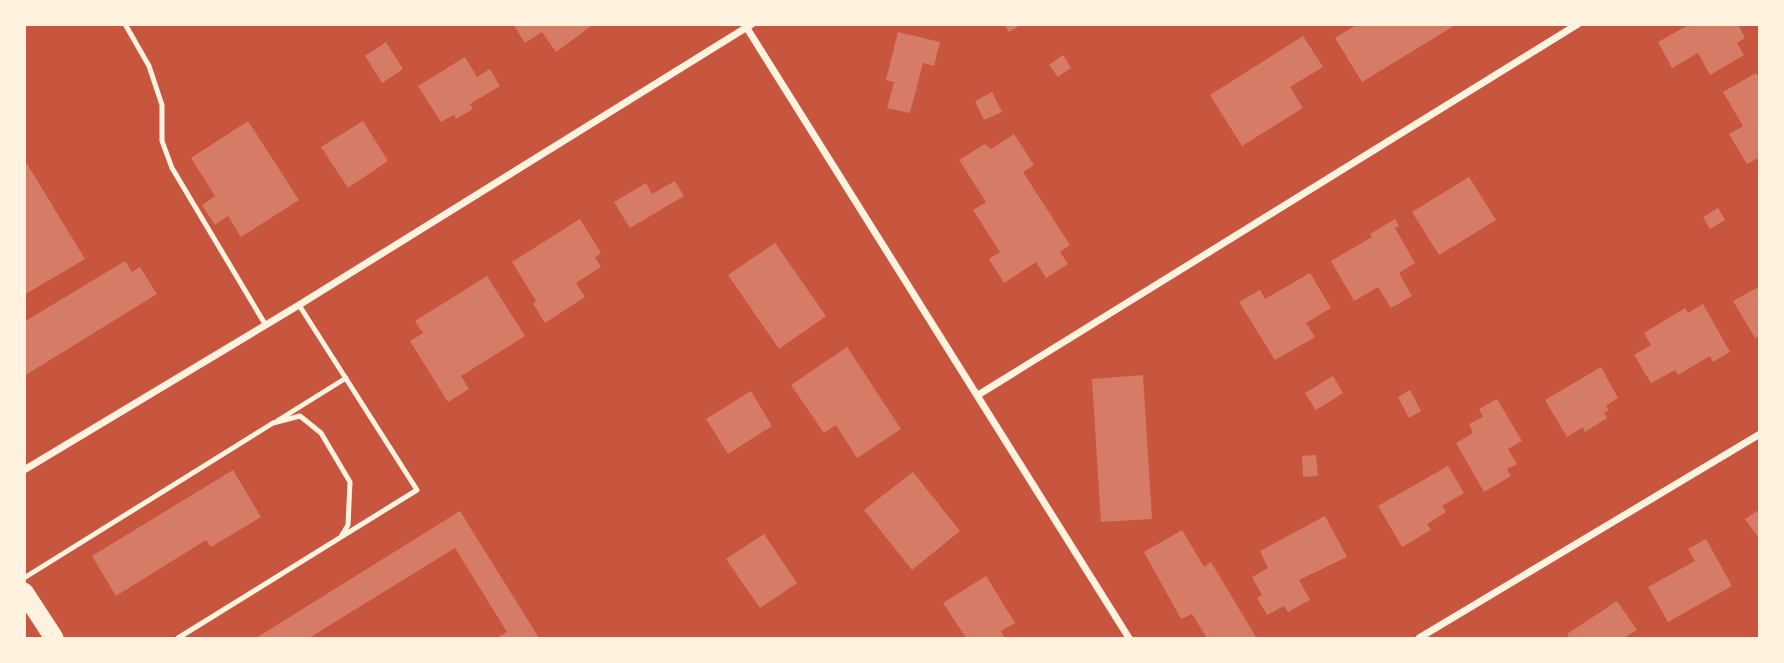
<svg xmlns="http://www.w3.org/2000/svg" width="1784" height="663" font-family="Commissioner,sans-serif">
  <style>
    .building { fill: #d67c66 }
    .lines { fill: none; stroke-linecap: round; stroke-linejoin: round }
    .service { stroke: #fff3e0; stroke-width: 5 }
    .minor { stroke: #fff3e0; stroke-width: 7 }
    .trunk { stroke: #fff3e0; stroke-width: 19 }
  </style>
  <rect width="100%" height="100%" fill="#c8553d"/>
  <path class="building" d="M 513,24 L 594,24 L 556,52 L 542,32 L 525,43 Z
    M 1004,24 L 1022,24 L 1009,32 Z
    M 1358,24 L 1457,24 L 1362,82 L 1335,38 Z
    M 1690,24 L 1738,24 L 1745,38 L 1737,43 L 1744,55 L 1710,75 L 1698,53 L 1672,68 L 1658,42 Z
    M 898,32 L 940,42 L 934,66 L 923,63 L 910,113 L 887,108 L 894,82 L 886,80 Z
    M 1303,36 L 1323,67 L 1290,87 L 1303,108 L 1242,146 L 1210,95 Z
    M 386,42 L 403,69 L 382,83 L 365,56 Z
    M 1063,55 L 1071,68 L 1058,77 L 1049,65 Z
    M 465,57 L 477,77 L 490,69 L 500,86 L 470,104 L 473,109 L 456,119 L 454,115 L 441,122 L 418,86 Z
    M 1756,73 L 1760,79 L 1760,157 L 1747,164 L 1729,134 L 1743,126 L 1723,92 Z
    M 992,92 L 1002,112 L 984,120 L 975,101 Z
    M 248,121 L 299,200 L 241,237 L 228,216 L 215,225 L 202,205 L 215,196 L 191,158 Z
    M 363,121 L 388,161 L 348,188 L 321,147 Z
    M 1014,134 L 1034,165 L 1023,172 L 1070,245 L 1060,252 L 1068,264 L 1046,278 L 1036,262 L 1004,283 L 989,259 L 1000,252 L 973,210 L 986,202 L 959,160 L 985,144 L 991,149 Z
    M 24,159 L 85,259 L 24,295 Z
    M 1469,177 L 1496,220 L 1439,255 L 1412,212 Z
    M 675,181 L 684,196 L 630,228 L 614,202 L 646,183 L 652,194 Z
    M 1718,208 L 1725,220 L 1710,229 L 1703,217 Z
    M 580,219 L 601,253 L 595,258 L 601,267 L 576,283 L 585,297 L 545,323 L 533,304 L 536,301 L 512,262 Z
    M 1395,219 L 1399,226 L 1395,228 L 1415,263 L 1399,273 L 1412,296 L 1391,308 L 1378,287 L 1354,301 L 1331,261 L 1372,237 L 1370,234 Z
    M 775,243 L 826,316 L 779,349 L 728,275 Z
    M 125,261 L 132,272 L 140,267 L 157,294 L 24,376 L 24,322 Z
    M 1310,273 L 1331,308 L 1306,323 L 1315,337 L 1275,360 L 1239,302 L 1260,290 L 1265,299 Z
    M 487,276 L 525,336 L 461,376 L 469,389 L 448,402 L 410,341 L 423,333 L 415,321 Z
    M 1760,286 L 1760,335 L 1755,338 L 1733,301 Z
    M 1703,304 L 1730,352 L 1713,362 L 1710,356 L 1678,375 L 1675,370 L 1651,383 L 1634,355 L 1651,345 L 1644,333 L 1685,308 L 1688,313 Z
    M 847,347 L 901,429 L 857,458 L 836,425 L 824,433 L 791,385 Z
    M 1601,367 L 1618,398 L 1606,406 L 1609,410 L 1604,413 L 1607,418 L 1585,432 L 1583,427 L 1567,437 L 1545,400 Z
    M 1143,375 L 1152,519 L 1101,522 L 1092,379 Z
    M 1333,376 L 1343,393 L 1316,410 L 1305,393 Z
    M 1410,390 L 1421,411 L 1409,418 L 1398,397 Z
    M 751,391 L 772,426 L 728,454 L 706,419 Z
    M 1497,399 L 1522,441 L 1508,449 L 1517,464 L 1507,469 L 1511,476 L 1484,492 L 1456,443 L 1473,433 L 1469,424 L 1483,417 L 1479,409 Z
    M 1316,455 L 1318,476 L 1303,477 L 1302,456 Z
    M 1448,466 L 1464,493 L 1442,506 L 1446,512 L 1427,524 L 1431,530 L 1402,547 L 1378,506 Z
    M 233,470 L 261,517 L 211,547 L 206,540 L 116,596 L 92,556 Z
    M 913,472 L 960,531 L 912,570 L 864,510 Z
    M 1760,509 L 1760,540 L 1745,519 Z
    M 460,511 L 539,638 L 496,638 L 507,632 L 455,548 L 309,638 L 256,638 Z
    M 1325,516 L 1347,557 L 1299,580 L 1310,600 L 1288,612 L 1284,606 L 1267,615 L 1257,598 L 1262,595 L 1252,577 L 1268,568 L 1260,551 Z
    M 1182,530 L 1204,567 L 1211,562 L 1256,637 L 1207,638 L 1192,614 L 1181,619 L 1144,552 Z
    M 764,534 L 797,583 L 760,608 L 726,559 Z
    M 1706,539 L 1732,586 L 1668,622 L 1648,587 L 1695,561 L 1688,549 Z
    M 986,576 L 1015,623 L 1001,631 L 1005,638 L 966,638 L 943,603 Z
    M 1617,601 L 1637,630 L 1624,638 L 1569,638 L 1567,634 Z"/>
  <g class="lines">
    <path class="service" d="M 125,24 L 149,66 L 162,105 L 162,141 L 172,168 L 265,324
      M 277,421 L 346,378
      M 24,578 L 273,423 L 300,416 L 321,433 L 350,482 L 348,525 L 342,535
      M 178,638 L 417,490 L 299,305"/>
    <path class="minor" d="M 745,25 L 1129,638
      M 978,395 L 1578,24
      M 24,470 L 299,305 L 752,24
      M 1419,638 L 1760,434"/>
    <path class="trunk" d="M 24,592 L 54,638"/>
  </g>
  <rect width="1784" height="663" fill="none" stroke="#fff3e0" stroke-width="52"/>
</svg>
